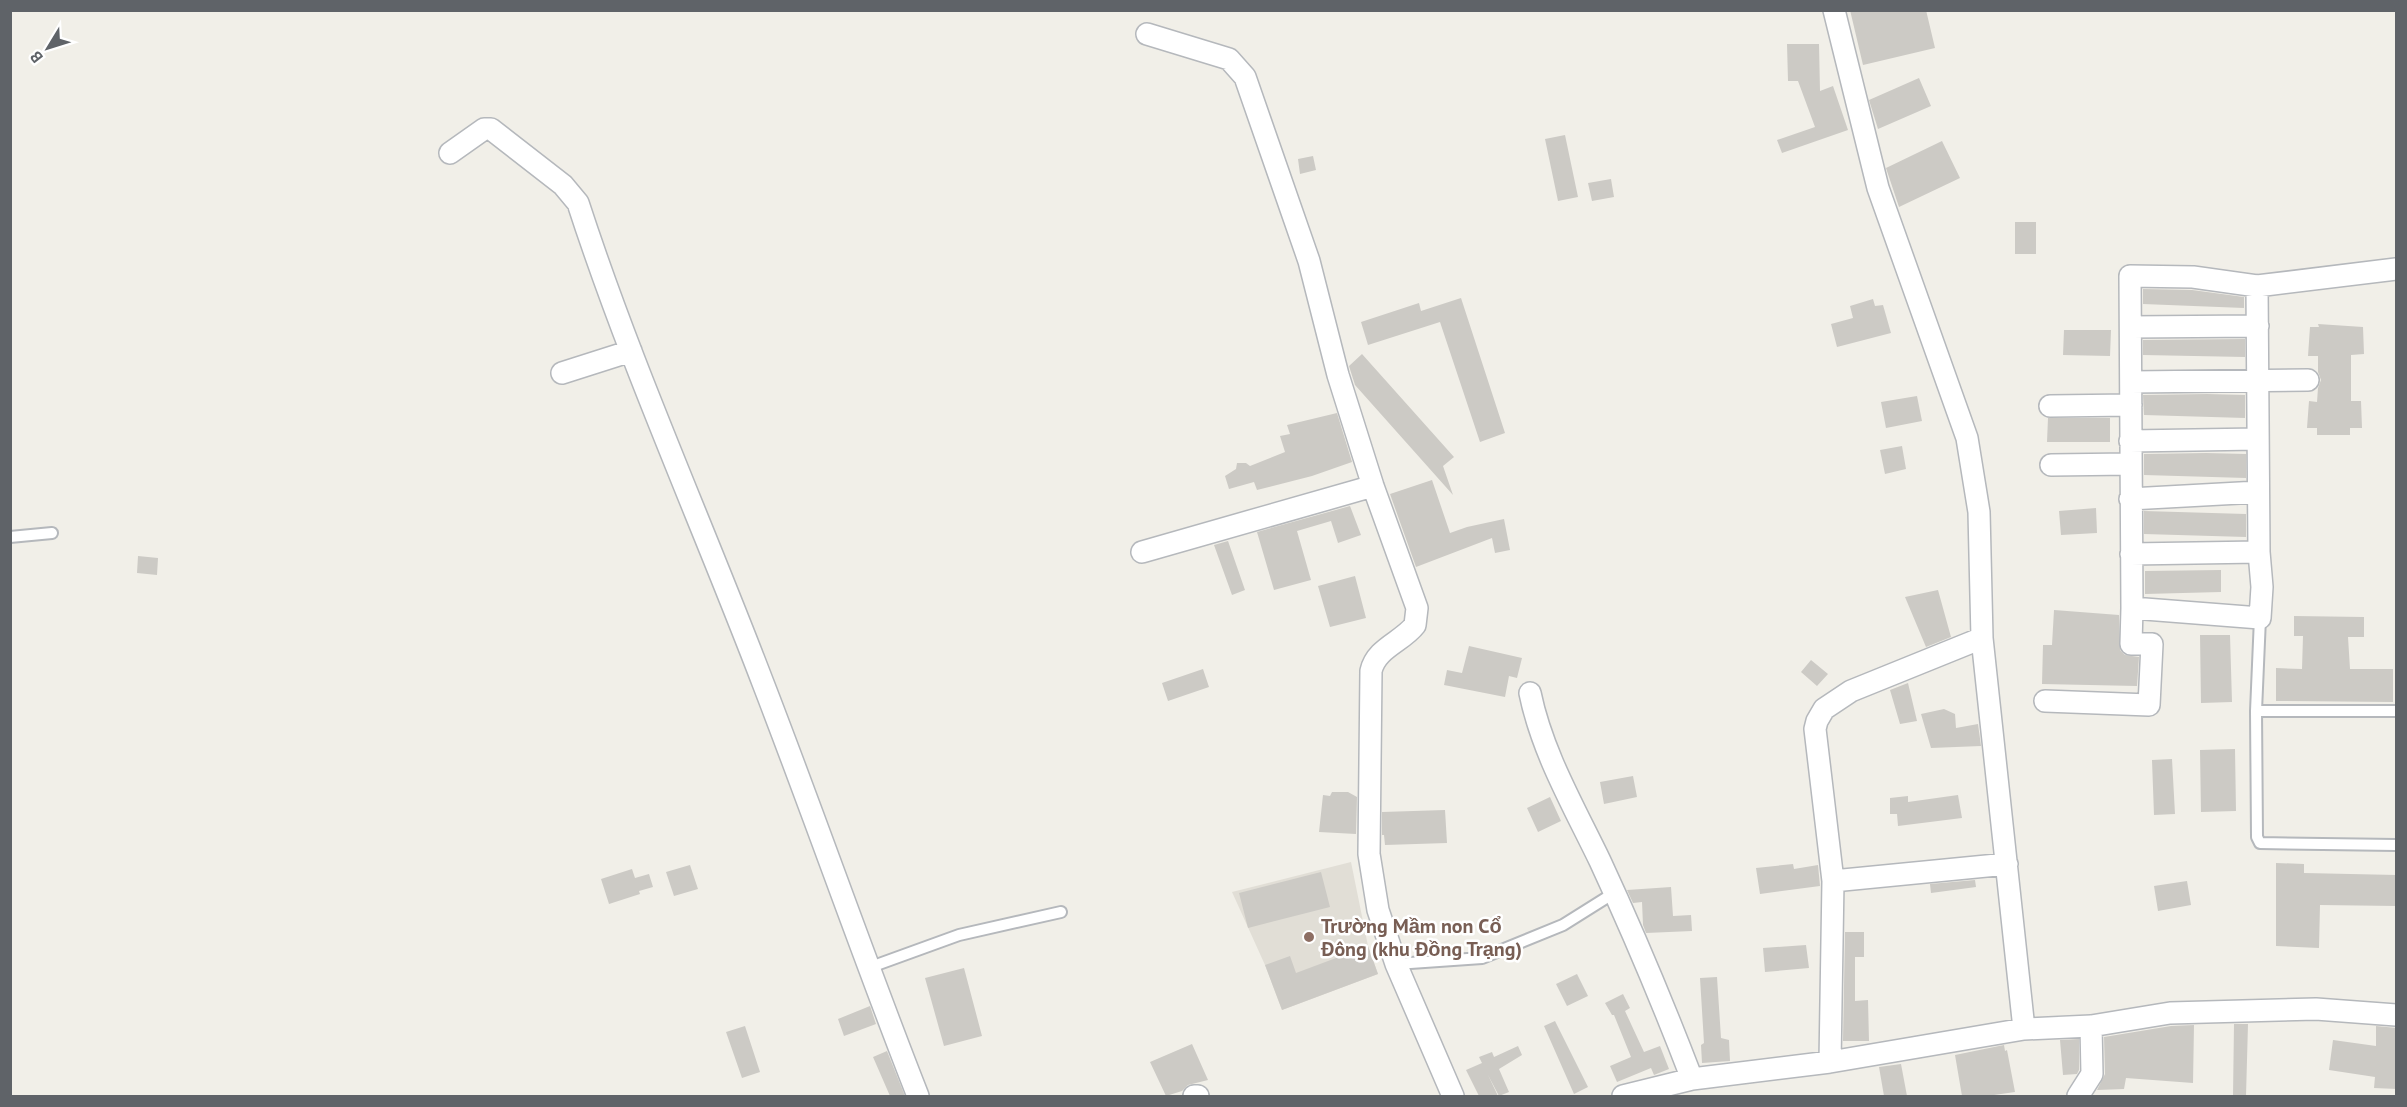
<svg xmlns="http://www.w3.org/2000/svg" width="2407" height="1107" font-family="'PT Sans',sans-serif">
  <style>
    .education { fill: #e1ded6 }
    .building { fill: #cccac5 }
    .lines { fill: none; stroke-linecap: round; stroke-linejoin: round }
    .service-casing { stroke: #b5b8bc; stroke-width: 14 }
    .minor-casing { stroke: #b5b8bc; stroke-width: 24 }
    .service { stroke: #fff; stroke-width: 10 }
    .minor { stroke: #fff; stroke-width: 21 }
    .education-dot { fill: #8d6e63; stroke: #fff; stroke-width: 2 }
    .labels { text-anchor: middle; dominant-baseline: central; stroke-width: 5; stroke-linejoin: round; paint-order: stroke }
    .education-label { font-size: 20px; font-weight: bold; fill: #785e54; stroke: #fff; text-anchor: start }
  </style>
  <rect width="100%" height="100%" fill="#f1efe8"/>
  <path class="education" d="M 1351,862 L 1368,946 L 1378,974 L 1282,1010 L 1265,965 L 1232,892 Z"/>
  <path class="building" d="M 1850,10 L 1926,10 L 1935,48 L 1863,65 Z
    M 1787,44 L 1819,44 L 1820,91 L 1833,86 L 1848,130 L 1782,153 L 1777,140 L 1815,127 L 1798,81 L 1788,81 Z
    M 1919,78 L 1931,106 L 1878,129 L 1869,100 Z
    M 1565,135 L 1578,197 L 1558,201 L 1545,139 Z
    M 1942,141 L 1960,178 L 1899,207 L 1886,168 Z
    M 1313,156 L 1316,170 L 1300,174 L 1298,159 Z
    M 1611,179 L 1614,197 L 1592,201 L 1588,183 Z
    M 2015,222 L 2036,222 L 2036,254 L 2015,254 Z
    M 2143,289 L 2192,290 L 2244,297 L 2244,308 L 2143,304 Z
    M 1461,298 L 1505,433 L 1480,442 L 1440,322 L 1368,345 L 1361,322 L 1419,303 L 1421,311 Z
    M 1873,299 L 1875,306 L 1883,305 L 1891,333 L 1837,347 L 1831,324 L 1853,318 L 1850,306 Z
    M 2318,324 L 2363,327 L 2364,354 L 2351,355 L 2351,401 L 2361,401 L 2362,428 L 2350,428 L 2350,435 L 2317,435 L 2317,428 L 2307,428 L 2309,401 L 2317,402 L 2318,388 L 2321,380 L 2318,372 L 2318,356 L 2308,356 L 2310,327 L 2319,327 Z
    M 2064,330 L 2111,330 L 2110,356 L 2063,355 Z
    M 2245,339 L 2245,357 L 2143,355 L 2143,340 Z
    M 1362,354 L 1454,457 L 1443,466 L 1453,495 L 1355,385 L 1349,366 Z
    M 2207,394 L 2245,395 L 2245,418 L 2144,415 L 2143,395 Z
    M 1917,396 L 1922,421 L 1886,428 L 1881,402 Z
    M 1337,413 L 1352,462 L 1312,476 L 1257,490 L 1254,482 L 1229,489 L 1225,476 L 1236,469 L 1237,463 L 1246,463 L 1250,466 L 1285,452 L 1280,436 L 1290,434 L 1287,425 Z
    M 2048,418 L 2110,418 L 2110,442 L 2047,442 Z
    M 1902,446 L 1906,469 L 1885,474 L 1880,450 Z
    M 2206,453 L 2246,454 L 2246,478 L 2144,475 L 2144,454 Z
    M 1432,480 L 1450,533 L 1467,527 L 1504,519 L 1510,550 L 1495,553 L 1492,538 L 1416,567 L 1390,494 Z
    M 1350,506 L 1361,535 L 1338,543 L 1331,521 L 1297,531 L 1311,580 L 1274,590 L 1257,532 Z
    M 2096,508 L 2097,533 L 2061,535 L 2059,511 Z
    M 2144,511 L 2246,514 L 2246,537 L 2144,534 Z
    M 1228,541 L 1245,590 L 1232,595 L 1214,545 Z
    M 138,556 L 158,558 L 157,575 L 137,573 Z
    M 2221,570 L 2221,592 L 2145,594 L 2145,571 Z
    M 1355,576 L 1366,618 L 1330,627 L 1318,586 Z
    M 1938,590 L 1951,637 L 1926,647 L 1905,597 Z
    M 2054,610 L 2119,615 L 2120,650 L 2125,655 L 2139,657 L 2137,686 L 2042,684 L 2043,645 L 2052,645 Z
    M 2294,616 L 2364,617 L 2364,637 L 2348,637 L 2350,669 L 2393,669 L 2393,702 L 2276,701 L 2276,668 L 2302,669 L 2303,636 L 2294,636 Z
    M 2200,635 L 2230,635 L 2232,702 L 2201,703 Z
    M 1469,646 L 1522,658 L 1517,678 L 1509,676 L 1505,697 L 1444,685 L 1447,670 L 1462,673 Z
    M 1811,660 L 1828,674 L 1817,686 L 1801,672 Z
    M 1203,669 L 1209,687 L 1168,701 L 1162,683 Z
    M 1908,683 L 1917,721 L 1900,724 L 1890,690 Z
    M 1944,709 L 1955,714 L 1956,728 L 1978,724 L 1981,746 L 1931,748 L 1921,714 Z
    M 2235,749 L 2236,811 L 2201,812 L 2200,750 Z
    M 2172,759 L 2175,814 L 2154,815 L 2152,760 Z
    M 1633,776 L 1637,797 L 1604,804 L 1600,782 Z
    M 1332,792 L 1348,792 L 1357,797 L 1356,834 L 1319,832 L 1323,795 L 1330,796 Z
    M 1958,795 L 1962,818 L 1898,826 L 1897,814 L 1890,814 L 1890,798 L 1908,796 L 1908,802 Z
    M 1550,797 L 1561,821 L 1538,832 L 1527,808 Z
    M 1445,810 L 1447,843 L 1385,845 L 1384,835 L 1382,835 L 1382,812 Z
    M 2276,863 L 2304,864 L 2304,873 L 2397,875 L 2397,906 L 2320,905 L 2319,948 L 2276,946 Z
    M 1793,864 L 1794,869 L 1818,865 L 1820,886 L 1760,894 L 1756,868 Z
    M 690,865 L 698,889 L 674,896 L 666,872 Z
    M 632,869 L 635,878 L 649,874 L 653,887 L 639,891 L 640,894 L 609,904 L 601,879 Z
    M 1321,872 L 1330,907 L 1248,928 L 1239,893 Z
    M 1975,880 L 1976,887 L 1931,893 L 1930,884 Z
    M 2187,881 L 2191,905 L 2158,911 L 2154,886 Z
    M 1671,887 L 1673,916 L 1691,915 L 1692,931 L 1646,933 L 1643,925 L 1642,902 L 1633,903 L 1627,890 Z
    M 1845,932 L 1864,932 L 1864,957 L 1855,957 L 1855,1001 L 1868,1000 L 1869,1041 L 1843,1041 Z
    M 1806,945 L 1809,968 L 1765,972 L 1763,948 Z
    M 1368,946 L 1378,974 L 1282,1010 L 1265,965 L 1290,956 L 1296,973 Z
    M 964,968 L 982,1036 L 944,1046 L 925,978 Z
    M 1577,974 L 1588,996 L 1567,1006 L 1556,984 Z
    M 1717,977 L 1721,1038 L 1729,1040 L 1730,1061 L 1702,1063 L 1701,1045 L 1704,1043 L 1700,978 Z
    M 1623,994 L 1630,1008 L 1625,1011 L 1644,1052 L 1660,1046 L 1669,1069 L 1654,1075 L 1651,1068 L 1617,1082 L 1610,1066 L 1631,1057 L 1614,1015 L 1612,1015 L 1605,1003 Z
    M 870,1006 L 876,1024 L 844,1036 L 838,1019 Z
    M 1555,1021 L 1588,1087 L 1574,1094 L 1544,1026 Z
    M 2234,1024 L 2248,1024 L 2246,1096 L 2233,1096 Z
    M 2194,1025 L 2193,1083 L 2126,1078 L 2124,1089 L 2097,1090 L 2105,1074 L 2104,1037 L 2171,1026 Z
    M 745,1026 L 760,1072 L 742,1078 L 726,1032 Z
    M 2376,1026 L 2397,1028 L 2397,1089 L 2374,1088 L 2375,1077 L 2329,1070 L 2333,1040 L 2376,1046 Z
    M 2079,1039 L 2079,1070 L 2077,1074 L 2063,1075 L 2060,1040 Z
    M 1192,1044 L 1208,1080 L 1188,1085 L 1182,1091 L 1166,1096 L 1150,1062 Z
    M 2004,1045 L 2005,1051 L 2007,1050 L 2015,1092 L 1987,1096 L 1962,1096 L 1955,1055 Z
    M 1518,1046 L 1522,1055 L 1499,1069 L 1509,1092 L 1499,1096 L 1488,1075 L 1498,1096 L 1479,1096 L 1466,1070 L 1482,1063 L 1479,1057 L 1492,1052 L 1494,1057 Z
    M 887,1051 L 905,1096 L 890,1096 L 873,1057 Z
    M 1901,1064 L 1907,1096 L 1884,1096 L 1879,1067 Z"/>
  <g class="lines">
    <defs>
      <path id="service" d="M 10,537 L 52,533
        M 2260,618 L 2256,711 L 2257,837 L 2260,843 L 2396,845
        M 2256,711 L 2396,711
        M 1396,964 L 1482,958 L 1563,925 L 1614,893
        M 868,968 L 959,935 L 1061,912"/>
      <path id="minor" d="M 1834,10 L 1878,188 L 1967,438 L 1979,512 L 1982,638 L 2024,1029
        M 1147,34 L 1229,59 L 1245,77 L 1309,261 L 1338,375 L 1373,486 L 1417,608 L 1415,625 C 1402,642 1376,648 1371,671 L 1369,854 L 1378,910 L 1396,964 L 1453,1096
        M 450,153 L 484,129 L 491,129 L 563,185 L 578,203 C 631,366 702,523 763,683 C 816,820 864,959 918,1096
        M 2131,327 L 2258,326
        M 562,373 L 631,351
        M 2131,382 L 2308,380
        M 2050,406 L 2131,405
        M 2130,441 L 2258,439
        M 2051,465 L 2130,464
        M 2130,499 L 2258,492
        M 1142,552 L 1373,486
        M 2131,554 L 2259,552
        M 2132,608 L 2130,276 L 2193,277 L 2257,286 L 2396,269
        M 1530,693 C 1542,752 1574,807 1600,861 C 1633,932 1664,1006 1692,1079
        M 2045,701 L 2149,705 L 2152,644 L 2131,644 L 2132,608 L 2260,618 L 2262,587 L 2259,552 L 2257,286
        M 1833,881 L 2007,864
        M 1830,1062 L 1833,881 L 1815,729 L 1817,721 L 1824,709 L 1851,691 L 1982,638
        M 1194,1096 L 1198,1096
        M 1623,1096 L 1692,1079 L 1830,1062 L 2024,1029 L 2091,1026 L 2170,1013 L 2316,1009 L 2396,1015
        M 2078,1096 L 2092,1074 L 2091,1026"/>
    </defs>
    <use href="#service" class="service-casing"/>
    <use href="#minor" class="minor-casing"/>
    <use href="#service" class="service"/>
    <use href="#minor" class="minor"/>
  </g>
  <circle class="education-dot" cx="1309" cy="937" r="6"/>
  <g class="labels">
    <g class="education-label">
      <text x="1321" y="926">Trường Mầm non Cổ<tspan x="1321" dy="23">Đông (khu Đồng Trạng)</tspan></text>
    </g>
  </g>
  <rect width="2407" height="1107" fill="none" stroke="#5f6368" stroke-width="24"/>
  <g transform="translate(48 48) rotate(232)" stroke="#ffffff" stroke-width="4.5" paint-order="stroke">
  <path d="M0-4.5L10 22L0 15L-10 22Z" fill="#5f6368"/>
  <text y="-9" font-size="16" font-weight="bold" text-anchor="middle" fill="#5f6368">B</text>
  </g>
</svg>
